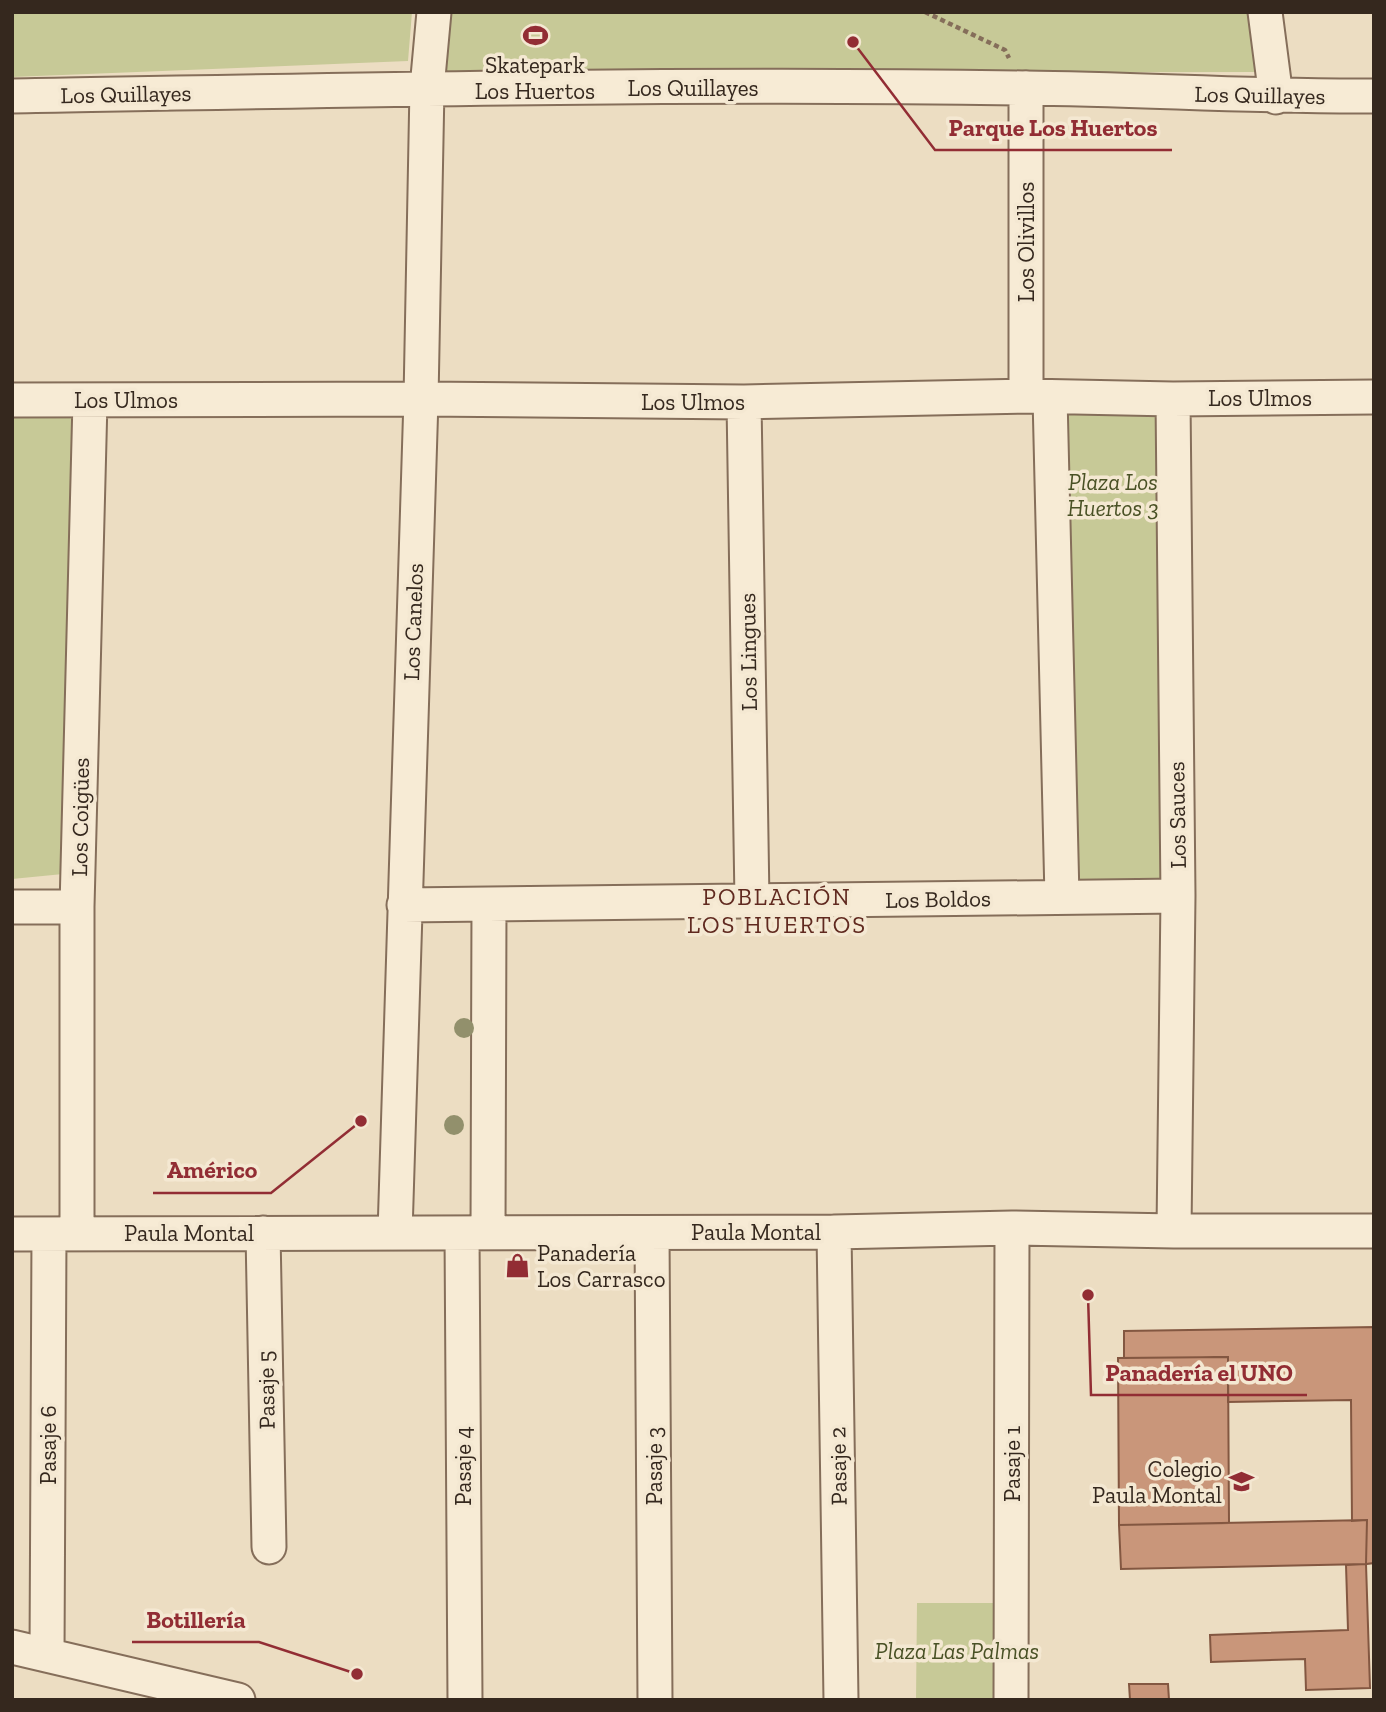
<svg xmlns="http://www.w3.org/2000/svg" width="1386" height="1712" font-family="'Zilla Slab',serif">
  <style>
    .green { fill: #c7c997 }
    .building { fill: #c9967a; stroke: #835741; stroke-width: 2 }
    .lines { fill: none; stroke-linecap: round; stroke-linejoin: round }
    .minor-casing { stroke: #856e5a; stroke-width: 37 }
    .path { stroke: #856e5a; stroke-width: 4.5; stroke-dasharray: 5 3.5; stroke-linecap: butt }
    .minor { stroke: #f7ebd5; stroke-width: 33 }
    .tree { fill: #92906c }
    .labels { text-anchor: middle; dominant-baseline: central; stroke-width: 7; stroke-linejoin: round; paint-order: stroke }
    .poi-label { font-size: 23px; fill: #35281e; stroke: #f4e8d2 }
    .street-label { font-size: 23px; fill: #35281e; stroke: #f4e8d2 }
    .park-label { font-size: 23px; font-style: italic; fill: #495125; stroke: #f4e8d2 }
    .neighbourhood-label { font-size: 24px; letter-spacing: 2px; fill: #60291f; stroke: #f4e8d2 }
    .leader { fill: none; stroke: #922d34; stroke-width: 2.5 }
    .callout-dot { fill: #922d34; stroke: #f4e8d2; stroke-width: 2.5 }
    .callout-label { font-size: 24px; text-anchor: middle; font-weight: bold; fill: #922d34; stroke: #f4e8d2; stroke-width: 7; stroke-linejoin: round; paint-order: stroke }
  </style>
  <rect width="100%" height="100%" fill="#ecddc2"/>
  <path class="green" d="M 12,12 L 412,12 L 408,61 L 12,77 Z
    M 442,12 L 1263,12 L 1273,72 L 436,73 Z
    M 1065,412 L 1159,414 L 1163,882 L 1077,882 Z
    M 12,415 L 74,416 L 63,874 L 12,879 Z
    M 917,1603 L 997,1603 L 997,1700 L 916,1700 Z"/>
  <path class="building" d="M 1374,1327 L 1374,1563 L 1366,1564 L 1367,1520 L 1352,1521 L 1351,1400 L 1228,1402 L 1228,1357 L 1124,1358 L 1124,1331 Z
    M 1228,1357 L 1229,1523 L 1119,1525 L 1118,1358 Z
    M 1367,1520 L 1366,1564 L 1121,1569 L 1119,1525 Z
    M 1366,1564 L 1370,1688 L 1306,1690 L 1305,1659 L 1211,1662 L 1210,1635 L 1348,1630 L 1346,1565 Z
    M 1129,1684 L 1168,1684 L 1169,1700 L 1130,1700 Z"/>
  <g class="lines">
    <defs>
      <path id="minor" d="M 1265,12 L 1276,97
        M 12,96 C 350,90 687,83 1025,88 C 1141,89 1257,97 1374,96
        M 1026,396 L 1026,88
        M 1050,397 L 1062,897
        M 1173,399 L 1178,896 L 1174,1231
        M 12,400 L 421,399 L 744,402 L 1026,396 L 1173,399 L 1374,397
        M 744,402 L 752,901
        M 404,905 L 1178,896
        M 12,907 L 77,907
        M 834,1232 L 841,1700
        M 77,1233 L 77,907 L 90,401
        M 263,1233 L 269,1547
        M 395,1233 L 421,399 L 427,88 L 434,12
        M 462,1233 L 465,1700
        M 488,1233 L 489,904
        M 652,1233 L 655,1700
        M 12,1234 L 834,1232 L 1012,1228 L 1174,1231 L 1374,1231
        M 12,1647 L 238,1700
        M 47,1655 L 49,1234
        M 1011,1700 L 1012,1228"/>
    </defs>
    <use href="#minor" class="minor-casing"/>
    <path class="path" d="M 925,12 L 1005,50 L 1009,58"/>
    <use href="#minor" class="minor"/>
  </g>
  <g class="tree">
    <circle cx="464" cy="1028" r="10"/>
    <circle cx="454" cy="1125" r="10"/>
  </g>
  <defs>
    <symbol id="stadium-bare" viewBox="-9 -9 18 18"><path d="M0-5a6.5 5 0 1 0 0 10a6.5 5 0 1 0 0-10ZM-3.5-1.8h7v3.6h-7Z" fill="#922d34" stroke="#f4e8d2" stroke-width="2.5" paint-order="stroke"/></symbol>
    <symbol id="shop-bare" viewBox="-9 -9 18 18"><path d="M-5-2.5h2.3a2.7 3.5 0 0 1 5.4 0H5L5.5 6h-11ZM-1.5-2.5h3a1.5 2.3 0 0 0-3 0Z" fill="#922d34" stroke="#f4e8d2" stroke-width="2.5" paint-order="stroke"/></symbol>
    <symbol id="school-bare" viewBox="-9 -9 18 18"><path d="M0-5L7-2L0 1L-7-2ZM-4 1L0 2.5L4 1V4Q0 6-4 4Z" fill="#922d34" stroke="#f4e8d2" stroke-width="2.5" paint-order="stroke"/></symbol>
  </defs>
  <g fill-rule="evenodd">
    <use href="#stadium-bare" x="518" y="18" width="35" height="35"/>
    <use href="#shop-bare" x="500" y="1248" width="35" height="35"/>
    <use href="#school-bare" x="1224" y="1464" width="35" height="35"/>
  </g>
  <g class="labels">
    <g class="poi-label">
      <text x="535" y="65">Skatepark<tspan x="535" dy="26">Los Huertos</tspan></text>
      <text x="537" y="1253" text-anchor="start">Panadería<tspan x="537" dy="26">Los Carrasco</tspan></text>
      <text x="1222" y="1469" text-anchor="end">Colegio<tspan x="1222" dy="26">Paula Montal</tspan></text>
    </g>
    <g class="street-label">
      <text x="693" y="88">Los Quillayes</text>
      <text transform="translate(126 94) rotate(-1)">Los Quillayes</text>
      <text transform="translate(1260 95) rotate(1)">Los Quillayes</text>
      <text transform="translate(1026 242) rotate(-90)">Los Olivillos</text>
      <text x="1260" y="398">Los Ulmos</text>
      <text x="126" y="400">Los Ulmos</text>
      <text x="693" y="402">Los Ulmos</text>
      <text transform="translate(413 622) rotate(-88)">Los Canelos</text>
      <text transform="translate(748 652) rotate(-91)">Los Lingues</text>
      <text transform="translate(1177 815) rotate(-91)">Los Sauces</text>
      <text transform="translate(80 817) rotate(-89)">Los Coigües</text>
      <text transform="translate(938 899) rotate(-1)">Los Boldos</text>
      <text x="756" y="1232">Paula Montal</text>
      <text x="189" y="1233">Paula Montal</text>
      <text transform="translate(266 1390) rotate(-91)">Pasaje 5</text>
      <text transform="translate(48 1445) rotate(-90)">Pasaje 6</text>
      <text transform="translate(1012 1464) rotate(-90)">Pasaje 1</text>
      <text transform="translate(463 1466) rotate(-90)">Pasaje 4</text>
      <text transform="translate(654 1466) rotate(-90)">Pasaje 3</text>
      <text transform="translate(838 1466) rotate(-91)">Pasaje 2</text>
    </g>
    <g class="park-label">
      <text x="1113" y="482">Plaza Los<tspan x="1113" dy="26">Huertos 3</tspan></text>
      <text x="957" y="1651">Plaza Las Palmas</text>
    </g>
    <g class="neighbourhood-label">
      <text x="777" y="896">POBLACIÓN<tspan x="777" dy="28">LOS HUERTOS</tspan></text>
    </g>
  </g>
  <path class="leader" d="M853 42L935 150H1172M361 1121L271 1193H153M1088 1295L1091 1395H1307M357 1674L259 1642H132"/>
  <g class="callout-dot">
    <circle cx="853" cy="42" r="7"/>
    <circle cx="361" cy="1121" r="7"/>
    <circle cx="1088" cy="1295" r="7"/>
    <circle cx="357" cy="1674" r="7"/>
  </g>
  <g class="callout-label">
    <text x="1053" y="136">Parque Los Huertos</text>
    <text x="212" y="1178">Américo</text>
    <text x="1199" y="1381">Panadería el UNO</text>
    <text x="196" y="1628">Botillería</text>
  </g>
  <rect width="1386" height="1712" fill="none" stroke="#35281e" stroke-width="28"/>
</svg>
